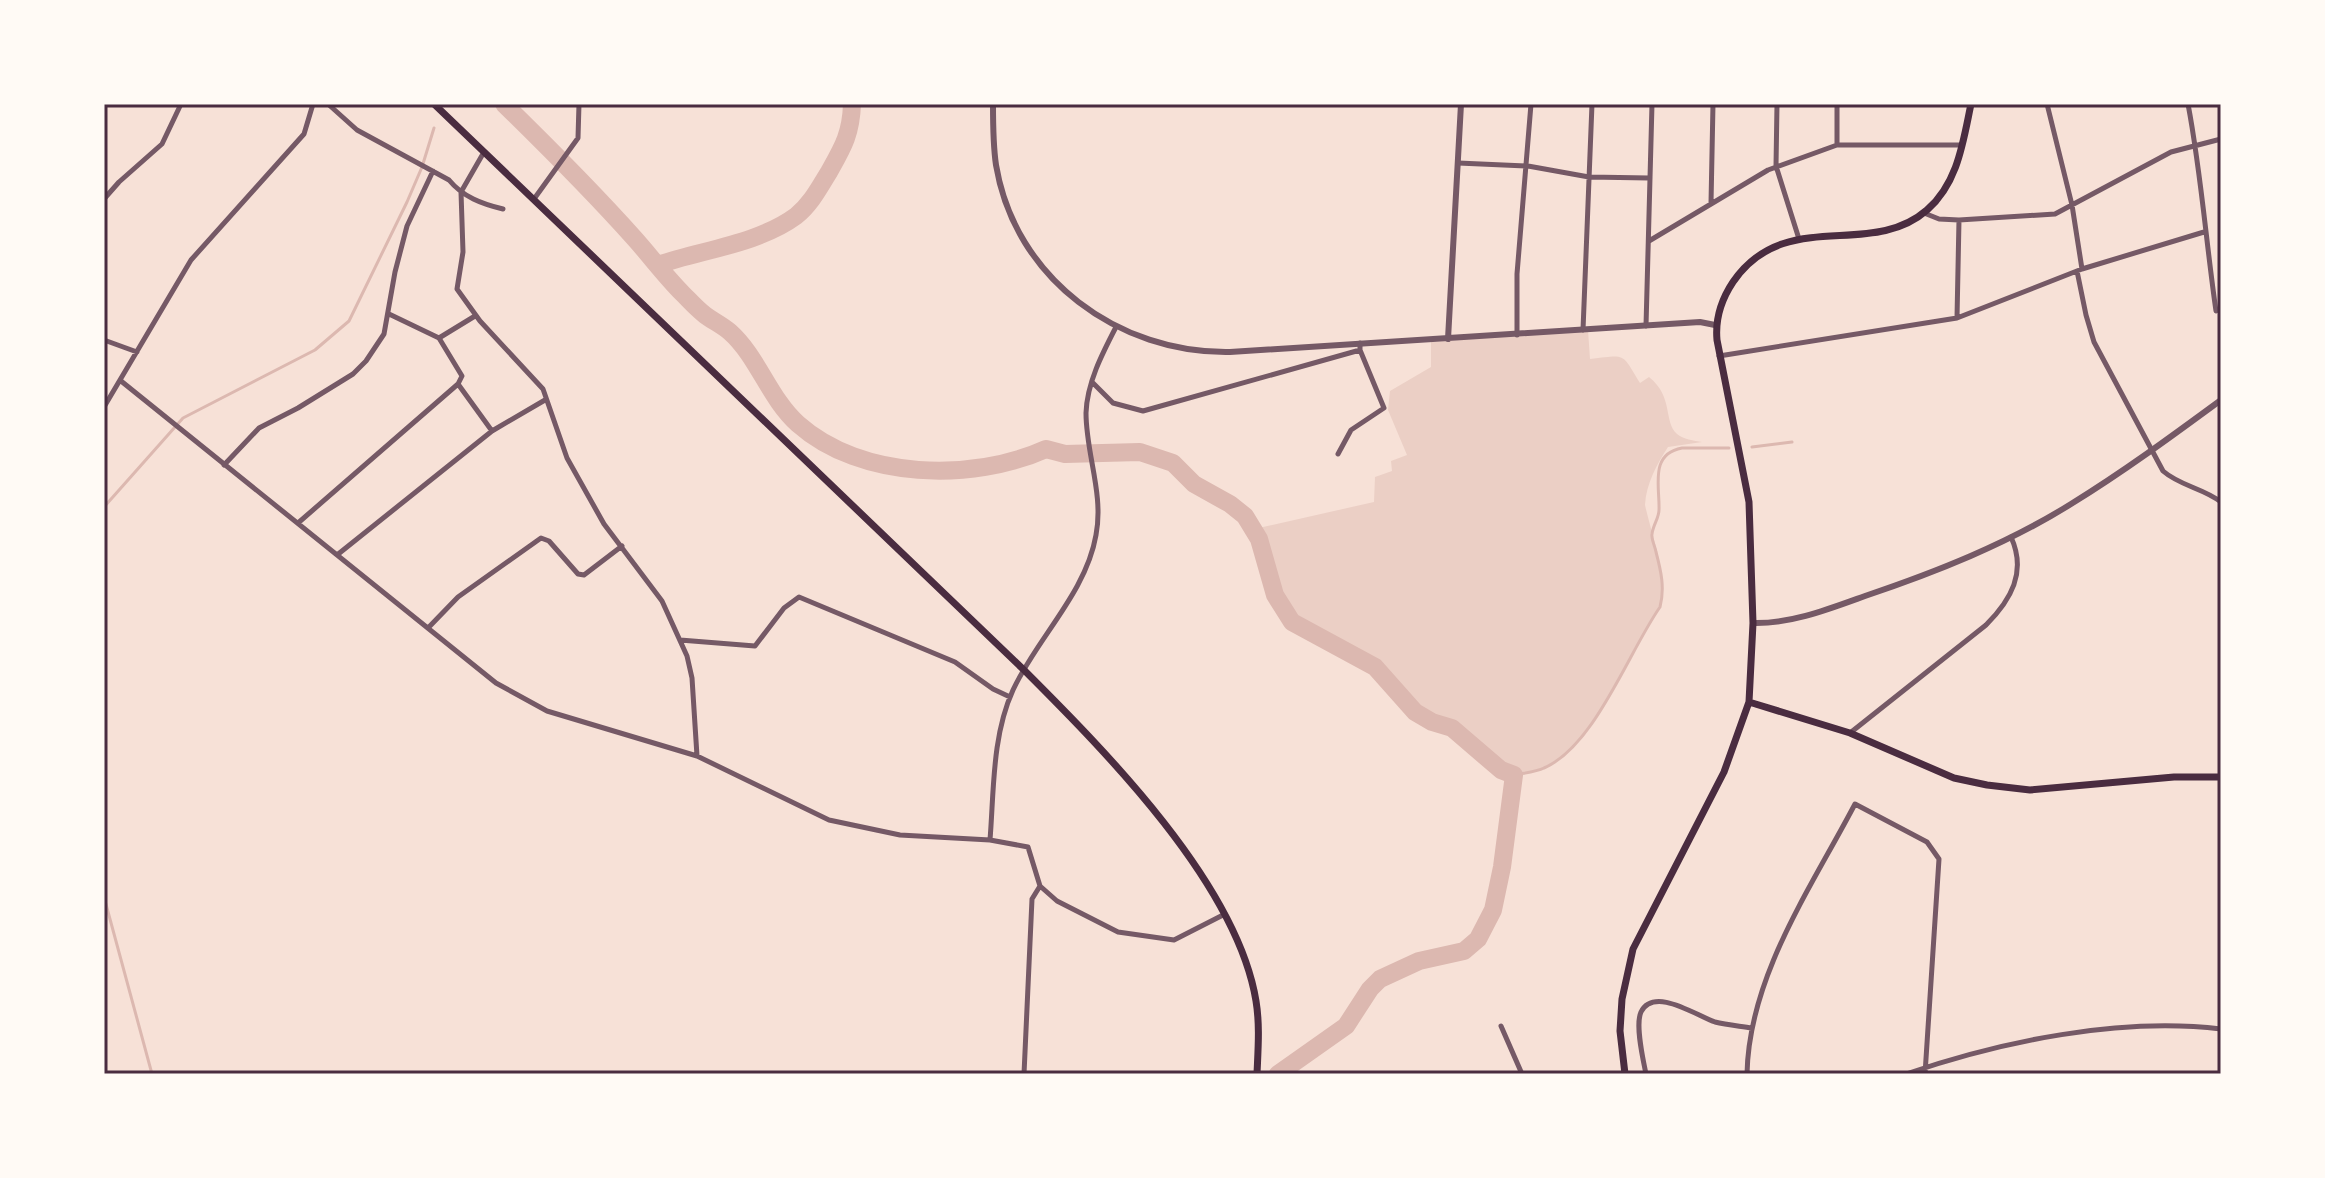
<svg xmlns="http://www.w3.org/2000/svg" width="2325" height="1178" font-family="Barlow,sans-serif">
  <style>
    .green { fill: #ebcfc5 }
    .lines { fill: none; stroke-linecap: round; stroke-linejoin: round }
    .stream { stroke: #dcb8b0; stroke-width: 3 }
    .river { stroke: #dcb8b0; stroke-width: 18 }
    .minor { stroke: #755966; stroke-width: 5 }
    .tertiary { stroke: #755966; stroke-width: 6 }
    .secondary { stroke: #4a2c40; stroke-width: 7 }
    .neatline { fill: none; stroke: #4a2c40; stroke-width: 3 }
  </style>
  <rect width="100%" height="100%" fill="#f7e1d7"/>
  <path class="green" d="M 1588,330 L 1590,359 C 1627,355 1621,352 1640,383 L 1649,377 C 1674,397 1663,421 1677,434 C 1683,439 1694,441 1702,442 L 1668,447 C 1657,464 1646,484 1645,505 C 1652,537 1668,575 1660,607 C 1629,650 1594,747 1545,768 C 1533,773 1515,777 1504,771 C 1487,762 1471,739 1453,729 C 1440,722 1426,721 1415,711 C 1395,693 1383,670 1359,656 C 1337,645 1306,638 1290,619 C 1268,592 1270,558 1254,529 L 1374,502 L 1375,477 L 1392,471 L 1391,461 L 1407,455 L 1388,410 L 1390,391 L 1431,367 L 1431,342 Z"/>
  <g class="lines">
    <path class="stream" d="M 1752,447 L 1792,442
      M 104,507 L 183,418 L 315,350 L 349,321 L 407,202 L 422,167 L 434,128
      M 1514,775 C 1524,773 1536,772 1544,768 C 1595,746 1629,651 1660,607 C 1665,588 1661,571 1656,552 C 1655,546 1651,539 1652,534 C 1653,525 1659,518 1659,510 C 1660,487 1649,454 1682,448 L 1729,448
      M 104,897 L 152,1074"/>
    <path class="river" d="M 504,104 C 549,148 593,192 635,239 C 651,257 666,277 683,294 C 690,301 697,309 705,315 C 713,321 722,325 730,332 C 758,357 769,398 798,424 C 861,480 973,482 1046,449 L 1065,454 L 1140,452 L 1173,463 L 1194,484 L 1230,504 L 1245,516 L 1259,539 L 1275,595 L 1292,622 L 1375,667 L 1415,712 L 1432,722 L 1452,728 L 1501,770 L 1514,775 L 1502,867 L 1493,910 L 1478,939 L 1464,951 L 1419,961 L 1380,979 L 1370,989 L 1346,1026 L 1278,1074
      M 658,265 C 701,250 758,244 796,216 C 811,204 819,188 829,172 C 843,147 851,134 852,104"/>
    <path class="minor" d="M 328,104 L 357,130 L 449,180 C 463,197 482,204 503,209
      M 1777,104 L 1776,166 L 1799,239
      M 1837,104 L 1837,145
      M 2047,104 L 2072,205 L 2082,269
      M 2188,104 C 2201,172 2206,242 2216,311
      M 484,152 L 461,192 L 463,252 L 457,289 L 480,321 L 543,389 L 567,458 L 604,524 L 662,601 L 687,656 L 692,678 L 697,756
      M 1458,163 L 1528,166 L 1589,177 L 1649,178
      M 104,199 L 119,182 L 162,144 L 181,104
      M 534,199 L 578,138 L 579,104
      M 1711,203 L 1713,104
      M 1924,213 L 1939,219 L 1959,220 L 2055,214 L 2171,152 L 2221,139
      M 1649,241 L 1768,170 L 1837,145 L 1962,145
      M 2077,271 L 2086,315 L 2094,342 L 2163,471 C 2180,486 2203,488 2221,502
      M 389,314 L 439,338 L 475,316
      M 1957,318 L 1959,220
      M 1646,326 L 1652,104
      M 1583,330 L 1592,104
      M 1517,335 L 1517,274 L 1531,104
      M 104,340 L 137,352
      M 1719,356 L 1957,318 L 2082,269 L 2204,232
      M 121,381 L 496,683 L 547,711 L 697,756 L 829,820 L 900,835 L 990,840 L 1028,847 L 1040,886 L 1057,901 L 1118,932 L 1174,940 L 1225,914
      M 1092,382 L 1113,403 L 1143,411 L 1360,350 L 1360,343
      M 458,384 L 492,431
      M 104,407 L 191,260 L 304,134 L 313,104
      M 1338,454 L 1351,430 L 1384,408 L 1360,350
      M 224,465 L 259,428 L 298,408 L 353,374 L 366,361 L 384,334 L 395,272 L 407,226 L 433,171
      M 298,523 L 458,384 L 462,376 L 439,338
      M 337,555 L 492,431 L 545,400
      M 428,628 L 458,597 L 541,538 L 549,541 L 578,574 L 584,575 L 622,546
      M 680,640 L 755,646 L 784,608 L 799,597 L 955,662 L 993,689 L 1010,697
      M 1850,733 L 1986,625 C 2011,600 2027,572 2011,537
      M 990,840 C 994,790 992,736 1013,690 C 1037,638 1086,593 1096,535 C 1104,494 1086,454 1086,413 C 1087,383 1102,354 1116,327
      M 1501,1026 L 1522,1074
      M 1024,1074 L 1032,899 L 1040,886
      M 1646,1074 C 1643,1059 1635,1025 1641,1012 C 1654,986 1697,1016 1715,1022 C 1727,1025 1740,1026 1752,1028
      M 1747,1074 C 1749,976 1811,888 1855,804 L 1927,842 L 1939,859 L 1925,1074
      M 1906,1074 C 2003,1041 2119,1017 2221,1029"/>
    <path class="tertiary" d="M 993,104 C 993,124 993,145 996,165 C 1015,279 1119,354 1230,352 L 1700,322 L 1715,325
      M 1448,339 L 1461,104
      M 1753,623 C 1791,624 1829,609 1865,596 C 1936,572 2007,544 2071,504 C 2123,472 2172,436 2221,400"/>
    <path class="secondary" d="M 434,104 L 1024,670 C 1106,752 1237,884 1256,1001 C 1260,1025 1258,1050 1257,1074
      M 1749,702 L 1850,733 L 1954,778 L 1987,785 L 2030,790 L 2174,777 L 2221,777
      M 1625,1074 L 1620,1031 L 1622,999 L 1633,949 L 1724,772 L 1749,702 L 1753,623 L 1749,502 L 1717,340 C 1715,318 1721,300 1733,282 C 1785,206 1870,260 1927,210 C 1958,183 1963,142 1971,104"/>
  </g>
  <rect width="2325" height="1178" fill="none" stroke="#fffaf5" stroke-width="212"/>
  <rect x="106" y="106" width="2113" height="966" class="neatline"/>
</svg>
